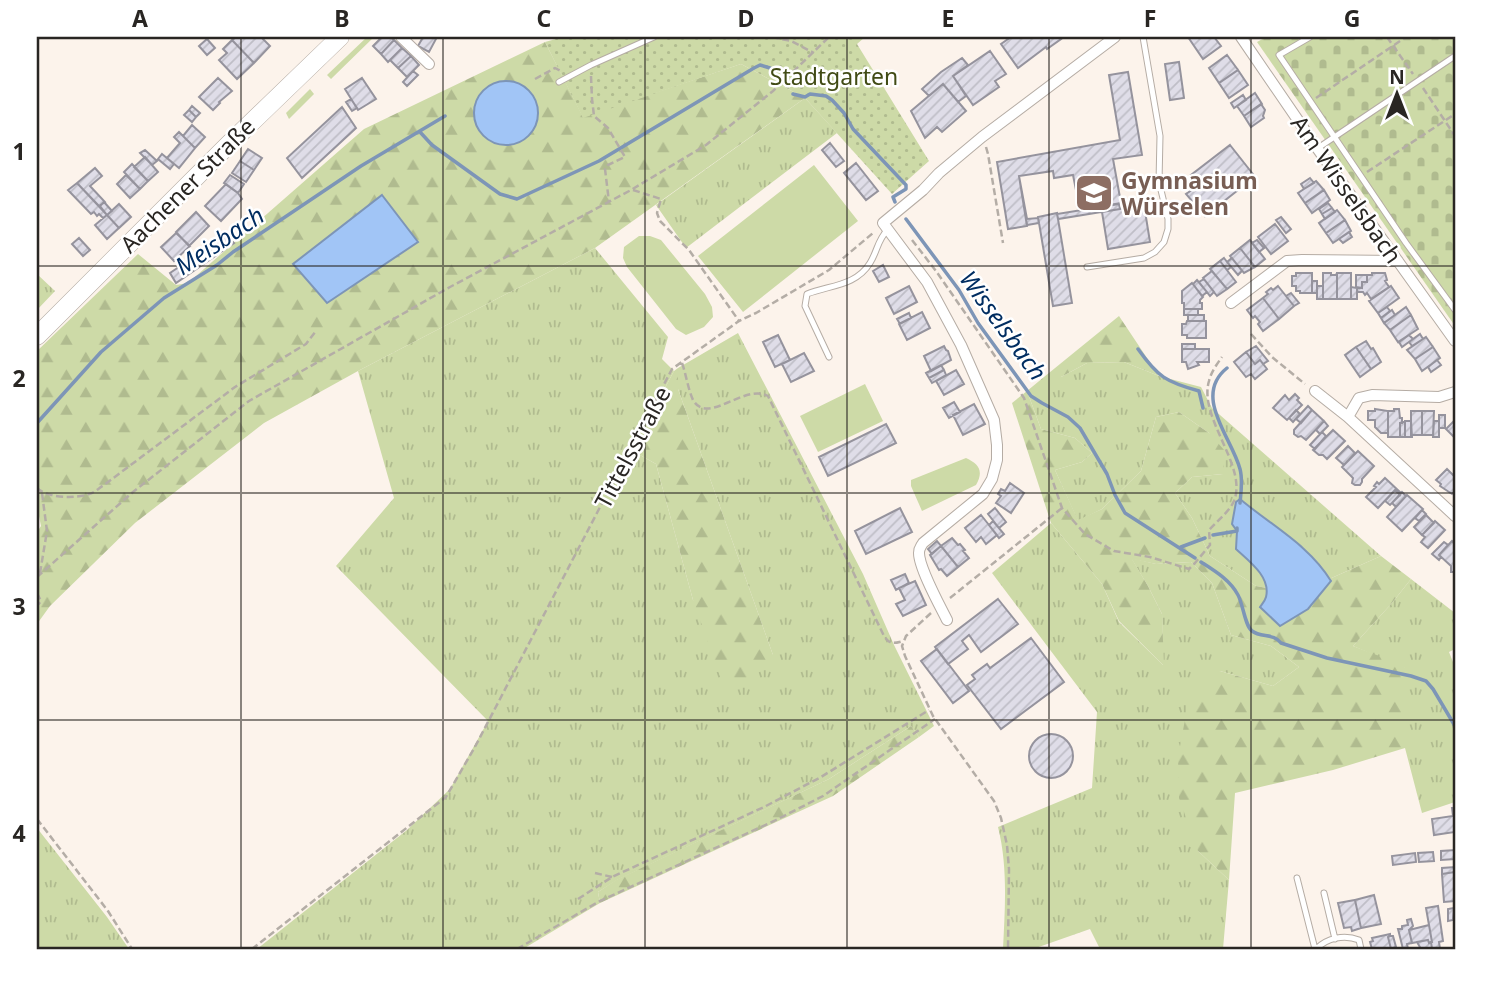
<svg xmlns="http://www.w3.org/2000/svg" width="1492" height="986" font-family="'Noto Sans',sans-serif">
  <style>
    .grass { fill: url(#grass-tufts) }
    .forest { fill: url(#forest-firs) }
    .cemetery { fill: url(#cemetery-stones) }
    .park { fill: url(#park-dots) }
    .pitch { fill: #cddaa7 }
    .water { fill: #a1c5f6; stroke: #7d95b7; stroke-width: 2 }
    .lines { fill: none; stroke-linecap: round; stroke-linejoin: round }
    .stream { stroke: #7d95b7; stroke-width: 3.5 }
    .building { fill: url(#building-hatch); stroke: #95939d; stroke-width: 2 }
    .service-casing { stroke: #b5aca4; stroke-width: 7 }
    .minor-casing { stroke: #b5aca4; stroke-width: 12 }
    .primary-casing { stroke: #b5aca4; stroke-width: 19 }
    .path { stroke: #b4ada6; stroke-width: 2.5; stroke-dasharray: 7 3.5; stroke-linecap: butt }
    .service { stroke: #fff; stroke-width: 5 }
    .minor { stroke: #fff; stroke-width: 10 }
    .primary { stroke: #fff; stroke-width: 18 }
    .grid { fill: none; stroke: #292623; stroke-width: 2; stroke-opacity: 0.55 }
    .labels { text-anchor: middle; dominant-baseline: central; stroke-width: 5; stroke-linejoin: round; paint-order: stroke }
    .park-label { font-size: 23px; fill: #414b15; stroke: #fff }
    .education-label { font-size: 23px; font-weight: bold; fill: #785e54; stroke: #fff; text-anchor: start }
    .street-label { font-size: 23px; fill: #292623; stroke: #fff }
    .water-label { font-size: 24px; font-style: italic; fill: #002d61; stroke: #fff }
    .neatline { fill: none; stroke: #292623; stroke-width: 2.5 }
    .grid-label { font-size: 23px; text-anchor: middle; font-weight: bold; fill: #292623 }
  </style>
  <defs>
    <pattern id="grass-tufts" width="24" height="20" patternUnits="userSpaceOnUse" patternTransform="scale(1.75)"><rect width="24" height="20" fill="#cddaa7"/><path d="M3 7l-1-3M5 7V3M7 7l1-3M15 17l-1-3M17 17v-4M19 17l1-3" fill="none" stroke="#b0bb8f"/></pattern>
    <pattern id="forest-firs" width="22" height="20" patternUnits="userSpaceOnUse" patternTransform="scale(1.75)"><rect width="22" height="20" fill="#cddaa7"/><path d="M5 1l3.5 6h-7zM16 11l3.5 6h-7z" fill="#b0bb8f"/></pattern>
    <pattern id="cemetery-stones" width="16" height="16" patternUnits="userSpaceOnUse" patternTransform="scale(1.75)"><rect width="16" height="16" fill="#cddaa7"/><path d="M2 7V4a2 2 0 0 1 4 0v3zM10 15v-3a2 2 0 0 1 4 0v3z" fill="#b0bb8f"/></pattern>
    <pattern id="park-dots" width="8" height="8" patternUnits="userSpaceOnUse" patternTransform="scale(1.75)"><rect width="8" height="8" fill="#cddaa7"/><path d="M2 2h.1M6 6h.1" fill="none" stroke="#b0bb8f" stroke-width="1.8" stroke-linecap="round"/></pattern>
    <pattern id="building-hatch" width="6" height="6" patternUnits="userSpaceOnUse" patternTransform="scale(1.75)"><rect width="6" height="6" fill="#dfdde8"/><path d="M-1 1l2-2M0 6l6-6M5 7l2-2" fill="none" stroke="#bfbec7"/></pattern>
  </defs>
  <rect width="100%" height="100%" fill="#fcf3eb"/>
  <path class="grass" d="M 367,37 L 374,37 L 331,79 L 327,75 Z
    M 310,89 L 314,94 L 289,119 L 286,113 Z
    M 805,98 L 837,133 L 686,248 L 656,205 Z
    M 595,248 L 668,337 L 662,359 L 674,371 L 630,453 L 640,455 L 656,464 L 693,600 L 773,655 L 678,389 L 678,368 L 738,333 L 863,574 L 894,645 L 934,726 L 919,737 L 911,726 L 829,779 L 617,880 L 598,892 L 600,903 L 523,949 L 257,949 L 407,830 L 450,789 L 488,721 L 336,566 L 394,498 L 358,371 Z
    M 37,274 L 55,291 L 37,310 Z
    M 1124,362 L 1159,376 L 1201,387 L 1212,408 L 1381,556 L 1327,580 L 1304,595 L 1256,586 L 1210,556 L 1192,518 L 1175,493 L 1192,477 L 1223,474 L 1209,433 L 1179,412 L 1156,417 L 1141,471 L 1102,509 L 1078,521 L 1055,470 L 1082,462 L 1092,453 L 1075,438 L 1041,429 L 1027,391 L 1044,377 L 1061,377 L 1087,363 Z
    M 1051,523 L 1102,584 L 1119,622 L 1163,665 L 1162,614 L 1148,586 L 1131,558 L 1156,564 L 1191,562 L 1212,583 L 1231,635 L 1271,646 L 1299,667 L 1273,686 L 1220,671 L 1198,851 L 1229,880 L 1223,949 L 1100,949 L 1090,929 L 1033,949 L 1003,949 C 1005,908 1008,867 998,827 L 1092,788 L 1097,712 L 992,573 Z
    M 1411,579 L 1455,613 L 1455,649 L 1449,652 L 1455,667 L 1455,802 L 1422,813 L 1405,748 L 1405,668 L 1353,646 L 1392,603 Z
    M 37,828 L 107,917 L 129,949 L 37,949 Z"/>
  <path class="forest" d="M 545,42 L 583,117 L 741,64 L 805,98 L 595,248 L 358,371 L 264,423 L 135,523 L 50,606 L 37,624 L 37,532 L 41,526 L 37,506 L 37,351 L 138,254 L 176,285 L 188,283 L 364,129 Z
    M 1119,316 L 1159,376 L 1124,362 L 1087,363 L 1061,377 L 1044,377 Z
    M 678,368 L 678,389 L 773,655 C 758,675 750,685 724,687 L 693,600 L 656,464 L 640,455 L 630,453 L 674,371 Z
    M 1027,391 L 1041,429 L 1075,438 L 1092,453 L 1082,462 L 1055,470 L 1078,520 L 1102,509 L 1141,471 L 1156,417 L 1179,412 L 1209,433 L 1225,451 L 1223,474 L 1192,477 L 1175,493 L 1192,518 L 1210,556 L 1256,586 L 1304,595 L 1327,580 L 1381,556 L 1411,579 L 1392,603 L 1353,646 L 1395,662 L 1406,668 L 1405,748 L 1333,770 L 1235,793 L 1229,880 L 1198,851 L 1179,798 L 1178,757 L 1187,709 L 1196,692 L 1220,671 L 1273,686 L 1299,667 L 1271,646 L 1231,635 L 1212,583 L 1191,562 L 1156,564 L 1132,559 L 1148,586 L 1162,614 L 1164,666 L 1119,621 L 1102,584 L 1051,523 L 1012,403 Z
    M 911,726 L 919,737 L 833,796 L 600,903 L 598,892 L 616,880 L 829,779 Z"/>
  <path class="cemetery" d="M 1266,37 L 1455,37 L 1455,326 L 1257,42 Z"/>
  <path class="park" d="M 563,37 L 865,37 L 857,44 L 929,161 L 892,194 L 805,98 L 741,64 L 583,118 L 545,42 Z"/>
  <path class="pitch" d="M 814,165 L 858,221 L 743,312 L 698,256 Z
    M 639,236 L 650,236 L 661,240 L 705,294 L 712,307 L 713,317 L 704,327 L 686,335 L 676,329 L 627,267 L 623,258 L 624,247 Z
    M 865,384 L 883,421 L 818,452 L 800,416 Z
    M 966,458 C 979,464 984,471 976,485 L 922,511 L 911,486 L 911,480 Z"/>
  <path class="water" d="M474 113a32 32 0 1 1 64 0a32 32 0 1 1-64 0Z
    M 382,195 L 418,242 L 327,303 L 293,264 Z
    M 1240,499 C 1272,526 1309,545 1331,581 L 1308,609 L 1280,626 L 1260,607 C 1262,604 1265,601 1266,597 C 1271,577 1249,561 1236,549 L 1237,531 L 1232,524 L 1236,502 Z"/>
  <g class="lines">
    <path class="stream" d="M 793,94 L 805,97 L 810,94 L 826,96 L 832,100 L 844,113 L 853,129 L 906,185 L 906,189 L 893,197 L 895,202
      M 420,132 L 432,145 L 500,194 L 517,199 L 599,161 L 754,68 L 760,65 L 770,68
      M 906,219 L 959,290 L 978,323 L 1031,396 L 1042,403 L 1068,417 L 1080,428 L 1107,474 L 1115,495 L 1125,513 L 1195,558
      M 1138,349 C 1158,377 1166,382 1199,391 L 1203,408
      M 1227,368 C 1192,396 1232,438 1240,469 C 1243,480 1241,492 1240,503
      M 37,423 L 101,352 L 164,298 L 217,265 L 233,252 L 361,166 L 445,116
      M 1213,535 L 1237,531 L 1237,528
      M 1181,547 L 1205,538
      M 1201,562 C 1215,571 1230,580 1238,595 C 1243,604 1245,626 1252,631 C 1261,638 1274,633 1281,643 L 1327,658 L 1411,676 L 1426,681 L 1433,689 L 1455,726"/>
  </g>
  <path class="building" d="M 236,37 L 261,37 L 270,46 L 254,63 L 232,40 Z
    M 382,37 L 391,37 L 394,40 L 381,54 L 373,46 Z
    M 423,37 L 437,37 L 429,52 L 418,46 Z
    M 1011,37 L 1059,37 L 1061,39 L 1047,49 L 1046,47 L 1018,68 L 1001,44 Z
    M 1188,37 L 1214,37 L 1221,46 L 1203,59 Z
    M 207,39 L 215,48 L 207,55 L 199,46 Z
    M 232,40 L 254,63 L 237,79 L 219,60 L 227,53 L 223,49 Z
    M 394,40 L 402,48 L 388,62 L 381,54 Z
    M 402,48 L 411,56 L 398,68 L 390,60 L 388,62 Z
    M 990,51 L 1006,74 L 995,81 L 999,87 L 973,105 L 953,76 Z
    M 1227,55 L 1238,70 L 1219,83 L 1209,68 Z
    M 411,56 L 419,65 L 407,77 L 398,68 Z
    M 962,58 L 968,65 L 953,76 L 966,96 L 958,102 L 943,84 L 929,96 L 922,89 L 941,72 Z
    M 1179,62 L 1184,98 L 1170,100 L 1165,64 Z
    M 1238,70 L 1248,85 L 1229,98 L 1219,83 Z
    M 413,71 L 418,75 L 407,86 L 403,82 Z
    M 1128,72 L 1142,155 L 1113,159 L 1121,203 L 1080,210 L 1073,175 L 1054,178 L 1053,171 L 1019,176 L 1027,226 L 1008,229 L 997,162 L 1120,140 L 1109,75 Z
    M 218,78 L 232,91 L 219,102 L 220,103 L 213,110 L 199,97 Z
    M 362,78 L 376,99 L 358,110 L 345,89 Z
    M 943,84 L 966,111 L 942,132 L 937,127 L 925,138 L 911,111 Z
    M 1255,93 L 1262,104 L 1244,116 L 1237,106 Z
    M 1243,95 L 1246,100 L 1234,108 L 1231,103 Z
    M 351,99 L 357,108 L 352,111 L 346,102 Z
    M 1261,104 L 1265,110 L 1263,116 L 1264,118 L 1251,127 L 1244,116 Z
    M 192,106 L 200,113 L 196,117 L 189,110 Z
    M 342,107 L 356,128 L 302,178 L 287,158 Z
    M 189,110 L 196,117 L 192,122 L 184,115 Z
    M 192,125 L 205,137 L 195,148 L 183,136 Z
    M 179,132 L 195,148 L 179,168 L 167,158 L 180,143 L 174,137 Z
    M 830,143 L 844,161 L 836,167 L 822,150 Z
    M 1230,145 L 1256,178 L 1248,184 L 1247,183 L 1205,216 L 1186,194 L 1199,185 L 1191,175 Z
    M 248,149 L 262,158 L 254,170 L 240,161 Z
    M 145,150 L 157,161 L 152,165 L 140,153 Z
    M 162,154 L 174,164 L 170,169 L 158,159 Z
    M 145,157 L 158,172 L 148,181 L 134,167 Z
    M 240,161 L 254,170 L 246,182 L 232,173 Z
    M 856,163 L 878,191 L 866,200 L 844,173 Z
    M 132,164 L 148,181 L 140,189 L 124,172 Z
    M 95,168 L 102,176 L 90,186 L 105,202 L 99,206 L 77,183 Z
    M 126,175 L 140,189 L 130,198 L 117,184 Z
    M 230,175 L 244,184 L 238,193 L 224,183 Z
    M 1019,176 L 1027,219 L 1038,218 L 1039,223 L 1027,225 Z
    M 1310,178 L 1314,183 L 1304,189 L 1301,184 Z
    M 1316,181 L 1324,190 L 1305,203 L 1298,193 Z
    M 77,183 L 107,215 L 103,218 L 99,214 L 97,216 L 94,212 L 91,214 L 68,190 Z
    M 226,184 L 238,193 L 242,199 L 221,221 L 205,206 Z
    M 1324,190 L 1330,200 L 1312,213 L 1305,203 Z
    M 104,202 L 112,211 L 107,215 L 100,206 Z
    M 1328,203 L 1332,208 L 1322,214 L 1319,209 Z
    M 119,204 L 131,217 L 119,228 L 107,215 Z
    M 1119,204 L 1120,209 L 1058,219 L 1057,214 Z
    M 1144,205 L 1150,242 L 1108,249 L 1102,212 Z
    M 1332,208 L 1335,212 L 1325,219 L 1322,214 Z
    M 1337,210 L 1345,220 L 1326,233 L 1319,223 Z
    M 196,212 L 209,226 L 189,246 L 176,232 Z
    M 1057,213 L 1072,303 L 1053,306 L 1038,217 Z
    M 107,215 L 119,228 L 107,239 L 95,225 Z
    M 1281,217 L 1291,229 L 1286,233 L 1276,220 Z
    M 1345,220 L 1351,231 L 1333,243 L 1326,233 Z
    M 1275,224 L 1288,241 L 1271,254 L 1258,237 Z
    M 1349,232 L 1352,237 L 1343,243 L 1339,239 Z
    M 176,233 L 190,246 L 174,261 L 161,247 Z
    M 226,235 L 234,243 L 176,283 L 170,273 Z
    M 79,238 L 90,250 L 83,256 L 72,244 Z
    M 1250,240 L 1265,259 L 1255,267 L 1240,248 Z
    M 1257,240 L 1264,248 L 1259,252 L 1252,243 Z
    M 1240,248 L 1255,267 L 1244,273 L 1230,256 Z
    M 1224,258 L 1231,267 L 1227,270 L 1220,261 Z
    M 1232,258 L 1242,271 L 1238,275 L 1227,262 Z
    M 1220,261 L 1236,282 L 1227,289 L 1210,269 Z
    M 883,265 L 889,277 L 879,282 L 873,271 Z
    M 1212,271 L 1227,289 L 1217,296 L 1203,278 Z
    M 1296,273 L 1312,273 L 1312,293 L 1300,293 L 1300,291 L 1296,291 L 1296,286 L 1292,286 L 1292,276 L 1296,276 Z
    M 1323,273 L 1331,273 L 1331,275 L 1336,275 L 1337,273 L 1337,299 L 1323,299 Z
    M 1337,273 L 1351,273 L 1351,299 L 1337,299 Z
    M 1372,273 L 1385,273 L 1387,280 L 1385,281 L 1389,287 L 1371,299 L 1367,293 L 1365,295 L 1363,292 L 1357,292 L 1357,288 L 1362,288 L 1362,282 L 1367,282 L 1367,275 L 1372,275 Z
    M 1356,275 L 1367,275 L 1367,282 L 1362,282 L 1362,288 L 1356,287 Z
    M 1204,279 L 1214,292 L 1210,296 L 1199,282 Z
    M 1197,280 L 1207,292 L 1202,296 L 1193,284 Z
    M 1312,281 L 1317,281 L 1317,293 L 1312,293 Z
    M 1192,283 L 1203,297 L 1200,300 L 1200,303 L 1202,303 L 1202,309 L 1184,309 L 1184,303 L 1182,303 L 1182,291 Z
    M 909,286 L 917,302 L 894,314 L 886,298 Z
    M 1278,286 L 1294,306 L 1279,319 L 1263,298 L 1268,294 L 1266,292 L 1271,288 L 1273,290 Z
    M 1317,286 L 1323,286 L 1323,299 L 1317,299 Z
    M 1391,286 L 1399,298 L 1378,313 L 1369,301 Z
    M 1351,287 L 1357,288 L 1357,299 L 1351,299 Z
    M 1291,293 L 1299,303 L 1294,306 L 1286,296 Z
    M 1263,298 L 1279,319 L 1263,331 L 1258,324 L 1260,322 L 1255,316 L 1253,318 L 1247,310 Z
    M 1387,307 L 1390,311 L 1381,318 L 1378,313 Z
    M 1406,307 L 1411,315 L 1390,330 L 1384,323 Z
    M 1184,309 L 1198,309 L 1198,315 L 1184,315 Z
    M 1392,310 L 1395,315 L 1384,323 L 1381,318 Z
    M 922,312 L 930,328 L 907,340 L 899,324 Z
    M 909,313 L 911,318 L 900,324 L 897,319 Z
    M 1188,315 L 1204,315 L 1204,321 L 1188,321 Z
    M 1411,315 L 1418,329 L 1398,342 L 1390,330 Z
    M 1187,321 L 1206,321 L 1206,338 L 1187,338 L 1187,335 L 1182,335 L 1182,324 L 1186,324 Z
    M 1420,334 L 1423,339 L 1412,346 L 1409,342 Z
    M 778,335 L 790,360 L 775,367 L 763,342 Z
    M 1409,335 L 1413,339 L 1402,347 L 1399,342 Z
    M 1426,337 L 1433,347 L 1415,359 L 1407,350 Z
    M 1366,341 L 1371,349 L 1373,348 L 1381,362 L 1371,369 L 1356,347 Z
    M 1182,344 L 1195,344 L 1195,349 L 1182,349 Z
    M 944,346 L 946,350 L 948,351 L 951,360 L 931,371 L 924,356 Z
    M 1256,346 L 1268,361 L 1263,364 L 1260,360 L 1255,364 L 1246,352 Z
    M 1356,347 L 1371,369 L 1360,377 L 1345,355 Z
    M 1433,347 L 1440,358 L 1422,371 L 1415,359 Z
    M 1182,349 L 1209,349 L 1209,362 L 1197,362 L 1199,365 L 1188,369 L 1186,362 L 1182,362 Z
    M 1246,352 L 1255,364 L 1260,360 L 1267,369 L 1255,379 L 1251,374 L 1246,377 L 1234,362 Z
    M 804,353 L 814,371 L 791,382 L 782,364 Z
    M 1437,360 L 1441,365 L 1431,372 L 1428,367 Z
    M 941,365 L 944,370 L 929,378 L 926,373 Z
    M 944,370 L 946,375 L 932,383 L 929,378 Z
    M 956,370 L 964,384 L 944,395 L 936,381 Z
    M 1295,394 L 1299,398 L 1297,400 L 1302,405 L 1287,420 L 1273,408 L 1285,395 L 1289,400 Z
    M 954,402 L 960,412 L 949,418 L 943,408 Z
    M 974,404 L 985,424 L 963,435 L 953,415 Z
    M 1308,406 L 1312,410 L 1301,423 L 1296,419 Z
    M 1375,409 L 1388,411 L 1388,433 L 1381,433 L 1375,427 L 1375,420 L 1368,420 L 1368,411 L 1375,411 Z
    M 1394,409 L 1399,409 L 1400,418 L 1402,418 L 1402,423 L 1400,423 L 1400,437 L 1388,437 L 1388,411 L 1394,411 Z
    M 1296,410 L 1300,414 L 1293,422 L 1289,418 Z
    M 1312,410 L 1324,421 L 1306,440 L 1301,436 L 1298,437 L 1294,434 L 1294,430 Z
    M 1411,411 L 1422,411 L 1422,435 L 1411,435 Z
    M 1422,411 L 1434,411 L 1433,435 L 1422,435 Z
    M 1439,415 L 1445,415 L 1445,428 L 1439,428 Z
    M 1455,420 L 1455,438 L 1446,429 Z
    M 1324,421 L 1328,426 L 1320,434 L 1316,430 Z
    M 1405,421 L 1411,421 L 1412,437 L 1405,437 Z
    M 1434,421 L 1439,421 L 1439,437 L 1433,437 Z
    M 1402,422 L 1405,422 L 1405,437 L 1400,437 L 1400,423 Z
    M 886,424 L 896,443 L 828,476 L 819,457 Z
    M 1333,430 L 1345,441 L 1327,459 L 1323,455 L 1319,455 L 1313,450 Z
    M 1322,432 L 1326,436 L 1315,449 L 1310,445 Z
    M 1348,446 L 1355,453 L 1344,465 L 1336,458 Z
    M 1358,451 L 1374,466 L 1362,479 L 1362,482 L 1360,485 L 1355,485 L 1352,483 L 1353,478 L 1342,467 Z
    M 1447,469 L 1455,477 L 1455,490 L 1452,494 L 1440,486 L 1441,484 L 1436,480 Z
    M 1385,478 L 1401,493 L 1400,495 L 1395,490 L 1378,508 L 1366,497 L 1376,487 L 1374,486 L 1377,482 L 1379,484 Z
    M 1010,483 L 1024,493 L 1011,513 L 996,503 L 1001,496 L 998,494 L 1001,489 L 1005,491 Z
    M 1395,490 L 1400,495 L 1390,505 L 1385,501 Z
    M 1402,492 L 1406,496 L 1396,507 L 1392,503 Z
    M 1407,495 L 1423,509 L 1402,531 L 1387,517 Z
    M 900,508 L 912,532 L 866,554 L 855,531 Z
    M 995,508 L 1006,522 L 999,528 L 988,514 Z
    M 1422,510 L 1426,514 L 1419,521 L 1415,518 Z
    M 981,515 L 997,535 L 986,544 L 981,537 L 976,542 L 965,528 Z
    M 1426,515 L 1434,523 L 1422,535 L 1414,527 Z
    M 993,521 L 1004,534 L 999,538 L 989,525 Z
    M 1435,521 L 1445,530 L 1428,548 L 1421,542 L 1425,537 L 1422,535 Z
    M 952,538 L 958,545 L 960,544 L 965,550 L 963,551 L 969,558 L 958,567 L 941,546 Z
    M 937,541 L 941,546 L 932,554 L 928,549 Z
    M 1452,541 L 1455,544 L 1455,572 L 1451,572 L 1451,566 L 1439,555 Z
    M 1444,542 L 1448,545 L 1439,555 L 1441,557 L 1439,560 L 1432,554 Z
    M 941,546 L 958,567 L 947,576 L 941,569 L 939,570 L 930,555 Z
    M 905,574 L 909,583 L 896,590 L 891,580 Z
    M 915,581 L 926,605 L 903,616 L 896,604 L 905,600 L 899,588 Z
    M 998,599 L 1018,624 L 981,652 L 969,635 L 962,641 L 968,649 L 948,664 L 935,647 Z
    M 1031,638 L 1064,682 L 1001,729 L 967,685 L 975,679 L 972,675 L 987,664 L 990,668 Z
    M 937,649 L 969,691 L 953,703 L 921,661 Z
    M1029 756a22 22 0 1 1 44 0a22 22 0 1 1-44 0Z
    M 1452,808 L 1455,808 L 1455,832 L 1434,835 L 1432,819 L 1453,816 Z
    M 1455,850 L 1455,859 L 1441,860 L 1441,851 Z
    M 1433,852 L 1434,861 L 1419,862 L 1418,853 Z
    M 1415,853 L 1416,862 L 1393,865 L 1392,856 Z
    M 1455,867 L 1455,872 L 1442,874 L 1442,868 Z
    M 1455,872 L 1455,901 L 1444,902 L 1442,874 Z
    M 1374,895 L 1381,924 L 1361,928 L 1355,900 Z
    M 1355,900 L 1361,928 L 1352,931 L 1351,927 L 1344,928 L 1338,903 Z
    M 1438,906 L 1443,941 L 1439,942 L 1440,949 L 1432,949 L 1431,942 L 1432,942 L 1426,908 Z
    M 1454,908 L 1453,920 L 1448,921 L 1448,909 Z
    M 1411,919 L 1413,926 L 1409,930 L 1412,943 L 1407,944 L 1408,949 L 1403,949 L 1398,929 L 1402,929 L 1402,926 L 1408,925 L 1407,920 Z
    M 1429,925 L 1432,942 L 1429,943 L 1428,940 L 1412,943 L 1409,930 Z
    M 1390,934 L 1390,936 L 1388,937 L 1391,949 L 1372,949 L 1370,942 L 1373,941 L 1372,938 Z
    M 1390,936 L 1393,936 L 1396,947 L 1391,949 L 1388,937 Z
    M 1428,940 L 1429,943 L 1431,942 L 1432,949 L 1421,949 L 1417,942 Z"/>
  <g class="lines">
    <defs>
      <path id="service" d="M 1310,37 L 1279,55 L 1406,243 L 1455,310
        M 559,82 L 591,65 L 654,37
        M 1318,148 L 1455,56
        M 1087,267 L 1144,258 L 1155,252 L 1164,242 L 1168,229 L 1168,219 L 1159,182 L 1160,136 L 1143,37
        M 829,357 L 805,306 L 807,294 C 830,285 856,286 870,263 C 878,250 877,241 888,229
        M 1297,878 L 1315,949
        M 1324,893 L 1335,939
        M 1316,949 C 1327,938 1344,934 1359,940 L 1361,949"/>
      <path id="minor" d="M 401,37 L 429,64
        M 1241,37 L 1317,148 L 1455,341
        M 1231,303 L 1287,261 L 1302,260 L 1398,261
        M 1315,391 L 1348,417 L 1455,516
        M 1348,417 L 1359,398 L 1372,395 L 1439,397 L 1455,392
        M 947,620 C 940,606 919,568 919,553 C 919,548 920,548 923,543 L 983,494 L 992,479 L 997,460 L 997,445 L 994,420 L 961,345 L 927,282 L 883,223 L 923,190 L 939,173 L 982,137 L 1115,37"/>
      <path id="primary" d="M 37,336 L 229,144 L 340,37"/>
    </defs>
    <use href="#service" class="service-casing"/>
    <use href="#minor" class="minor-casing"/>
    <use href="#primary" class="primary-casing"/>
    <path class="path" d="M 772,37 L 791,41 L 814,53
      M 1387,37 L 1413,74
      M 591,76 L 592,99 L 594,116 L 608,128 L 625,157 L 608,165 L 605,169 L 609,202
      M 535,79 L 555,68 L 561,71
      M 1423,88 L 1455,136
      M 1316,98 L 1406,37
      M 986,147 L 988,154 L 1003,243
      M 1367,172 L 1455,114
      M 633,190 L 661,199 L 657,213 L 660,221 L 689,250 L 739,321
      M 912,240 L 936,271 L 1024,398 L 1062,508 L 1085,534 L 1114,551 L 1150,557 L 1189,569 L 1195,563 L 1210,545 L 1209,530 C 1217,521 1229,512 1234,501 C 1248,466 1198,418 1209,381 C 1211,372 1217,364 1222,357
      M 1251,334 L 1272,357 L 1305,384
      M 682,363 C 686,374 688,389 693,400 C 708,426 744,383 768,396 L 884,636 C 889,644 893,644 903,641
      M 37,488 C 47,498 75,499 89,494 C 94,493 99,488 104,485 L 235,387 L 306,344 L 316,331
      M 40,573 L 47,531 L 42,493
      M 37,577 L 133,492 L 249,401 L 450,287 L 631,190 L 706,145 L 773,91 L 829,37
      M 37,593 L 41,601 L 37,606
      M 950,598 L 1062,508
      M 931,613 L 906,636 L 902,646 L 905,656 L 933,716 L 994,801 L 1001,818 L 1007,845 L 1009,869 L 1008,949
      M 37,819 L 108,911 L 132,949
      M 595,873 L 612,877
      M 578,899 L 612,877 L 764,807 L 821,777 L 929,710
      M 252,949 L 446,797 L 476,745 L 672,369 L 739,321 L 756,313 L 829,270 L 873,233
      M 517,949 L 600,901 L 774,821 L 823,796 L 935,719"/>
    <use href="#service" class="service"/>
    <use href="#minor" class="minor"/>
    <use href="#primary" class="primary"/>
  </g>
  <path class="grid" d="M 241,37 L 241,949M 443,37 L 443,949M 645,37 L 645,949M 847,37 L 847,949M 1049,37 L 1049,949M 1251,37 L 1251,949M 37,266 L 1455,266M 37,493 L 1455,493M 37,720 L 1455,720"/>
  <defs>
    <symbol id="school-square" viewBox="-11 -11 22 22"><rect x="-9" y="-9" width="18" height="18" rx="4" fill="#8d6e63" stroke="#fff"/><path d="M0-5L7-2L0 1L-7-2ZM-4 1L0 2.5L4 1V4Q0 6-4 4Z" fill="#fff"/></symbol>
  </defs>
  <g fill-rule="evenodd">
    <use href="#school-square" x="1072" y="171" width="44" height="44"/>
  </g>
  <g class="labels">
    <g class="park-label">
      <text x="834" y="76">Stadtgarten</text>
    </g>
    <g class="education-label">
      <text x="1121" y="180">Gymnasium<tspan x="1121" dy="26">Würselen</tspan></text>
    </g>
    <g class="street-label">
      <text transform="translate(187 185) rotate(-45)">Aachener Straße</text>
      <text transform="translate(1347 189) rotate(55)">Am Wisselsbach</text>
      <text transform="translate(632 447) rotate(-62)">Tittelsstraße</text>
    </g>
    <g class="water-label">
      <text transform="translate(219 240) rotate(-34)">Meisbach</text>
      <text transform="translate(1004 325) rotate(54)">Wisselsbach</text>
    </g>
  </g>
  <rect width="1492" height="986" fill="none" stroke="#ffffff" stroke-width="77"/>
  <g transform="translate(1397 94)" stroke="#ffffff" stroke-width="5" paint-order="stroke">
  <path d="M0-5L12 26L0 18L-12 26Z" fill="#292623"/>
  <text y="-10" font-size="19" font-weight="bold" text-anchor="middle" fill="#292623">N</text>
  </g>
  <rect x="38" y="38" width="1416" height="910" class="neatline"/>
  <g class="grid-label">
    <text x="140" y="27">A</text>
    <text x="342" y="27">B</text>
    <text x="544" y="27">C</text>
    <text x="746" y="27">D</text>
    <text x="948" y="27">E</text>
    <text x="1150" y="27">F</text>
    <text x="1352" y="27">G</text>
    <text x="19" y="160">1</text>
    <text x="19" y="387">2</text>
    <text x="19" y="615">3</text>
    <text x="19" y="842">4</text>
  </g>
</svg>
